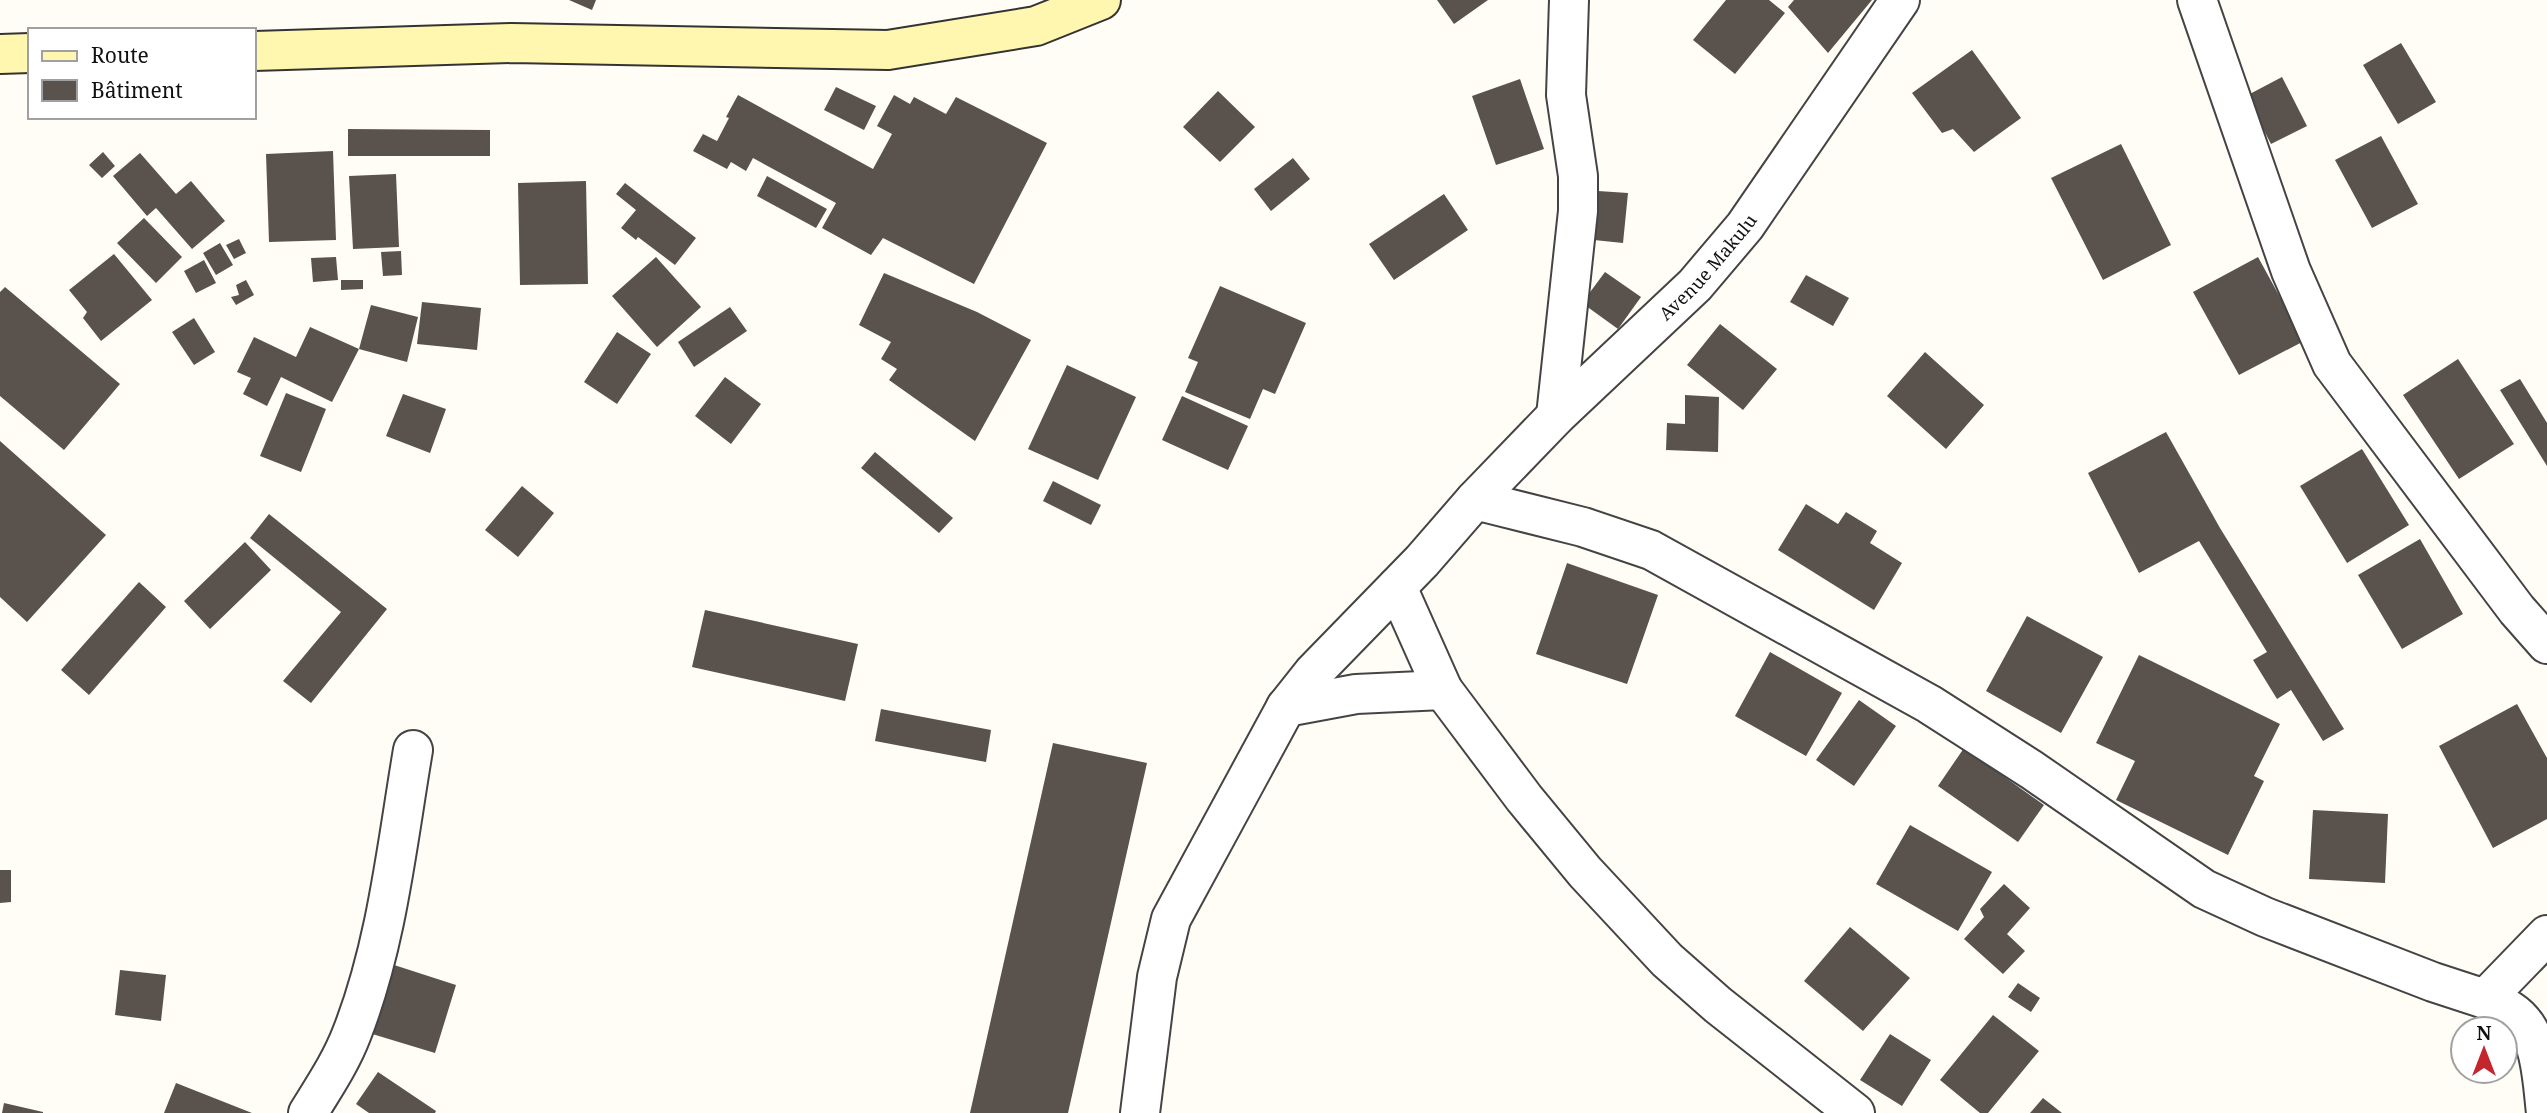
<svg xmlns="http://www.w3.org/2000/svg" width="2547" height="1113" font-family="'Noto Serif',serif">
  <style>
    .building { fill: #5a524d }
    .lines { fill: none; stroke-linecap: round; stroke-linejoin: round }
    .minor-casing { stroke: #444; stroke-width: 42 }
    .secondary-casing { stroke: #333; stroke-width: 42 }
    .minor { stroke: #fff; stroke-width: 38 }
    .secondary { stroke: #fff6b0; stroke-width: 38 }
    .labels { text-anchor: middle; dominant-baseline: central; stroke-width: 7; stroke-linejoin: round; paint-order: stroke }
    .street-label { font-size: 18px; fill: #111; stroke: #fff }
  </style>
  <rect width="100%" height="100%" fill="#fffdf5"/>
  <path class="building" d="M 569,0 L 596,0 L 592,10 Z
    M 1437,0 L 1488,0 L 1454,24 Z
    M 1726,0 L 1769,0 L 1785,13 L 1735,74 L 1693,40 Z
    M 1794,0 L 1872,0 L 1828,53 L 1788,7 Z
    M 2401,43 L 2436,102 L 2398,124 L 2363,65 Z
    M 1972,50 L 2021,118 L 1974,152 L 1953,129 L 1942,133 L 1912,93 Z
    M 2282,77 L 2307,126 L 2271,144 L 2246,96 Z
    M 1520,79 L 1544,149 L 1496,165 L 1472,96 Z
    M 836,87 L 876,106 L 864,130 L 824,110 Z
    M 1218,91 L 1255,127 L 1220,162 L 1183,127 Z
    M 738,95 L 873,169 L 892,134 L 877,126 L 894,95 L 910,104 L 914,97 L 946,114 L 956,97 L 1047,143 L 974,284 L 883,238 L 871,255 L 822,228 L 836,203 L 753,158 L 746,171 L 731,162 L 727,169 L 693,151 L 703,134 L 717,141 L 729,118 L 726,117 Z
    M 348,129 L 490,130 L 490,156 L 348,156 Z
    M 2381,136 L 2418,204 L 2372,228 L 2335,160 Z
    M 2121,144 L 2171,245 L 2103,280 L 2051,178 Z
    M 333,151 L 336,240 L 269,242 L 266,154 Z
    M 103,152 L 115,166 L 102,178 L 89,165 Z
    M 140,153 L 176,194 L 191,181 L 225,221 L 192,249 L 156,208 L 147,216 L 113,176 Z
    M 1293,158 L 1310,179 L 1271,211 L 1254,189 Z
    M 396,174 L 399,247 L 353,249 L 349,176 Z
    M 767,176 L 827,209 L 816,228 L 757,196 Z
    M 586,181 L 588,284 L 520,285 L 518,183 Z
    M 625,183 L 696,238 L 675,265 L 638,237 L 636,240 L 621,228 L 636,210 L 616,194 Z
    M 1598,191 L 1628,193 L 1623,243 L 1594,240 Z
    M 1444,194 L 1468,230 L 1394,280 L 1369,244 Z
    M 144,218 L 182,257 L 156,283 L 117,243 Z
    M 239,239 L 246,253 L 234,259 L 226,245 Z
    M 220,243 L 233,265 L 216,275 L 203,253 Z
    M 401,251 L 402,275 L 383,276 L 381,252 Z
    M 114,254 L 152,300 L 101,341 L 83,318 L 87,312 L 69,290 Z
    M 336,257 L 338,280 L 313,282 L 311,258 Z
    M 656,257 L 701,307 L 657,347 L 612,296 Z
    M 2258,257 L 2304,341 L 2239,375 L 2193,292 Z
    M 204,260 L 216,283 L 196,293 L 184,271 Z
    M 1605,272 L 1641,297 L 1618,329 L 1582,303 Z
    M 884,273 L 977,312 L 1031,340 L 975,441 L 889,380 L 897,369 L 881,359 L 891,342 L 859,325 Z
    M 1806,275 L 1849,298 L 1833,326 L 1790,302 Z
    M 246,280 L 254,295 L 236,305 L 231,297 L 239,295 L 236,285 Z
    M 341,280 L 363,280 L 363,289 L 341,290 Z
    M 1220,286 L 1306,323 L 1275,394 L 1263,389 L 1250,419 L 1185,392 L 1198,362 L 1188,358 Z
    M 5,287 L 120,384 L 64,450 L 0,396 L 0,292 Z
    M 422,302 L 481,308 L 477,350 L 417,344 Z
    M 371,305 L 418,317 L 407,362 L 359,349 Z
    M 730,307 L 747,331 L 694,367 L 678,342 Z
    M 194,318 L 215,352 L 194,365 L 172,332 Z
    M 1720,324 L 1777,369 L 1743,410 L 1687,365 Z
    M 310,327 L 359,349 L 332,402 L 281,377 L 267,406 L 243,394 L 251,378 L 237,372 L 254,337 L 296,357 Z
    M 617,332 L 651,354 L 617,404 L 584,382 Z
    M 1925,352 L 1984,405 L 1946,449 L 1887,396 Z
    M 2458,359 L 2514,444 L 2459,479 L 2403,395 Z
    M 1067,365 L 1136,397 L 1098,480 L 1028,449 Z
    M 725,377 L 761,404 L 731,444 L 695,416 Z
    M 2520,379 L 2547,423 L 2547,466 L 2500,390 Z
    M 286,393 L 326,409 L 301,472 L 260,456 Z
    M 403,394 L 446,409 L 430,453 L 386,436 Z
    M 1685,395 L 1719,397 L 1718,452 L 1666,450 L 1667,423 L 1685,424 Z
    M 1182,396 L 1248,426 L 1228,470 L 1162,440 Z
    M 2166,432 L 2220,528 L 2344,729 L 2323,741 L 2291,690 L 2277,699 L 2253,660 L 2267,652 L 2199,541 L 2139,573 L 2088,473 Z
    M 0,441 L 106,535 L 27,622 L 0,597 Z
    M 2362,449 L 2409,525 L 2347,563 L 2300,486 Z
    M 875,452 L 953,518 L 939,533 L 861,468 Z
    M 1053,481 L 1101,505 L 1091,525 L 1043,501 Z
    M 522,486 L 554,513 L 518,557 L 485,530 Z
    M 1806,504 L 1838,524 L 1846,512 L 1877,531 L 1870,543 L 1902,563 L 1874,610 L 1778,550 Z
    M 269,514 L 387,609 L 311,703 L 283,681 L 341,612 L 250,538 Z
    M 2420,539 L 2463,614 L 2402,649 L 2358,575 Z
    M 245,542 L 271,570 L 210,629 L 184,601 Z
    M 1567,563 L 1658,595 L 1627,684 L 1536,654 Z
    M 139,582 L 166,607 L 89,695 L 61,670 Z
    M 705,610 L 858,644 L 845,701 L 692,667 Z
    M 2027,616 L 2103,657 L 2061,733 L 1986,691 Z
    M 1770,652 L 1842,693 L 1806,756 L 1735,716 Z
    M 2139,655 L 2280,724 L 2254,776 L 2264,781 L 2228,855 L 2116,800 L 2135,761 L 2096,743 Z
    M 1859,700 L 1896,726 L 1854,786 L 1816,760 Z
    M 2517,704 L 2547,758 L 2547,819 L 2493,848 L 2439,746 Z
    M 881,709 L 991,730 L 986,762 L 875,741 Z
    M 1053,743 L 1147,763 L 1068,1113 L 970,1113 Z
    M 1964,748 L 2044,805 L 2018,842 L 1938,786 Z
    M 2313,810 L 2388,814 L 2385,883 L 2309,879 Z
    M 1910,825 L 1992,872 L 1958,931 L 1876,884 Z
    M 0,870 L 11,870 L 11,902 L 0,903 Z
    M 2004,884 L 2030,908 L 2007,934 L 2025,951 L 2003,974 L 1964,939 L 1984,917 L 1980,909 Z
    M 1850,927 L 1910,978 L 1863,1031 L 1804,981 Z
    M 391,964 L 456,985 L 435,1053 L 369,1033 Z
    M 120,970 L 166,975 L 161,1021 L 115,1015 Z
    M 2018,983 L 2040,998 L 2031,1012 L 2008,997 Z
    M 1993,1015 L 2039,1051 L 1988,1113 L 1980,1113 L 1940,1080 Z
    M 1890,1034 L 1931,1060 L 1902,1106 L 1860,1080 Z
    M 378,1072 L 436,1111 L 435,1113 L 369,1113 L 356,1104 Z
    M 176,1083 L 252,1113 L 164,1113 Z
    M 2043,1098 L 2062,1113 L 2030,1113 Z
    M 4,1103 L 43,1112 L 43,1113 L 2,1113 Z"/>
  <g class="lines">
    <defs>
      <g id="minor">
        <path d="M 2197,0 L 2291,271 L 2332,364 L 2517,610 L 2547,644"/>
        <path d="M 1556,416 L 1578,211 L 1578,176 L 1566,95 L 1569,0"/>
        <path d="M 1475,500 L 1583,527 L 1651,550 L 1929,704 L 2032,770 L 2204,889 L 2265,917 L 2433,982 L 2485,999 L 2547,935"/>
        <path d="M 1397,587 L 1443,690 L 1524,798 L 1585,872 L 1667,960 L 1718,1005 L 1855,1113"/>
        <path d="M 1286,707 L 1356,694 L 1443,690"/>
        <path d="M 2485,999 C 2493,1003 2503,1006 2511,1011 C 2542,1031 2542,1080 2546,1113"/>
        <path d="M 308,1113 C 324,1087 341,1062 352,1033 C 387,944 397,844 413,750"/>
        <path id="s1" d="M 1140,1113 L 1157,977 L 1171,919 L 1286,707 L 1313,673 L 1422,561 L 1475,500 L 1556,416 L 1695,285 L 1745,226 L 1900,0"/>
      </g>
      <path id="secondary" d="M 254,51 L 512,43 L 888,50 L 1036,26 L 1101,0
        M 0,54 L 30,53"/>
    </defs>
    <use href="#minor" class="minor-casing"/>
    <use href="#secondary" class="secondary-casing"/>
    <use href="#minor" class="minor"/>
    <use href="#secondary" class="secondary"/>
  </g>
  <g class="labels">
    <g class="street-label">
      <text stroke="none"><textPath href="#s1" startOffset="1048">Avenue Makulu</textPath></text>
    </g>
  </g>
  <rect x="28" y="28" width="228" height="91" fill="#ffffff" stroke="#a0a0a0" stroke-width="2"/>
  <rect x="42" y="51" width="35" height="10" fill="#fff6b0" stroke="#a0a0a0" stroke-width="2"/>
  <text x="91" y="63" font-size="21" fill="#111111">Route</text>
  <rect x="42" y="80" width="35" height="21" fill="#5a524d" stroke="#a0a0a0" stroke-width="2"/>
  <text x="91" y="98" font-size="21" fill="#111111">Bâtiment</text>
  <g transform="translate(2484 1050)"><circle r="33" fill="#ffffff" stroke="#a0a0a0" stroke-width="2"/>
  <path d="M0-5L12 26L0 18L-12 26Z" fill="#c4262e"/>
  <text y="-10" font-size="19" font-weight="bold" text-anchor="middle" fill="#111111">N</text>
  </g>
</svg>
